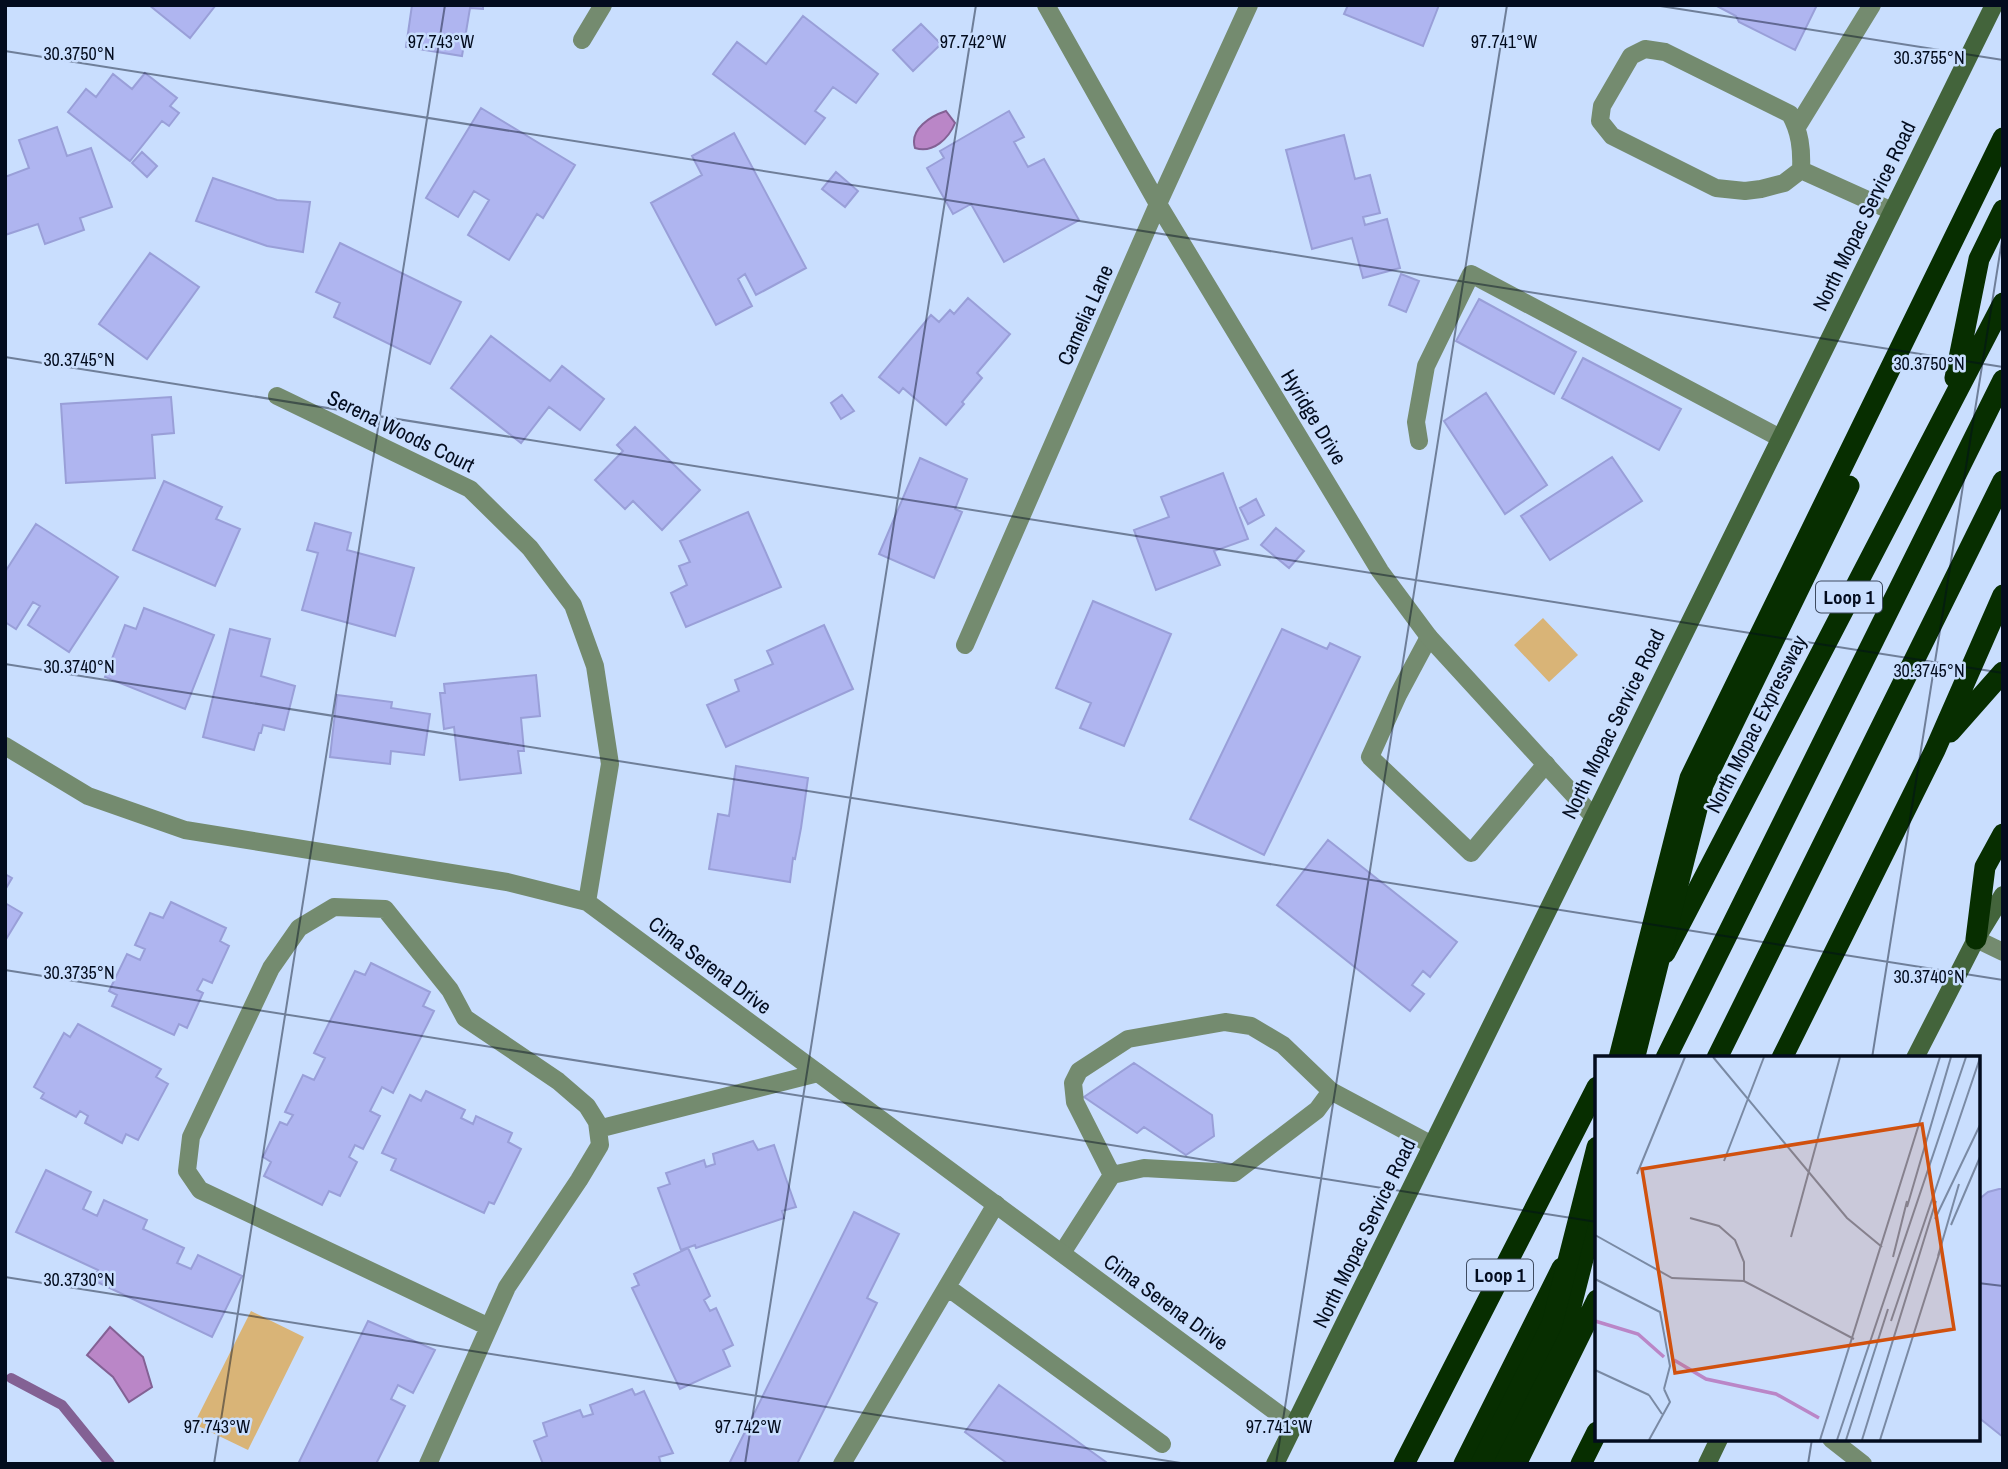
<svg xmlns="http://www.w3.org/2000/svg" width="2008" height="1469" font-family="'Archivo Narrow',sans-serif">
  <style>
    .green { fill: #d9b477 }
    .water { fill: #ba86c7; stroke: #836194; stroke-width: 2 }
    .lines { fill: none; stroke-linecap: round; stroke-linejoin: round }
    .stream { stroke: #836194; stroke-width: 10 }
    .building { fill: #afb5f0; stroke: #999fd8; stroke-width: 2 }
    .lane { stroke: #748b6f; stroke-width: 18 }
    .street { stroke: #748b6f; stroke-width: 18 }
    .secondary { stroke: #43643b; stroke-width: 18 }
    .highway { stroke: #072e00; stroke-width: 21 }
    .highway-bridge { stroke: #072e00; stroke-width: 21 }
    .ticks { fill: none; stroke: #030c1e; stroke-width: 2; stroke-opacity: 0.45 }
    .labels { text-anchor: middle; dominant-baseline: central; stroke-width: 5; stroke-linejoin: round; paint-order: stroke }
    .shield { fill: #c9defe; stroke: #3e4b61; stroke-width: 2 }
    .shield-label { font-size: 19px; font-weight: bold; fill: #030c1e }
    .street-label { font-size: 21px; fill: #030c1e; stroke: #c9defe }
    .inset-river { fill: none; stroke: #ba86c7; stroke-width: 3.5 }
    .inset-road { fill: none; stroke: #7a8aa4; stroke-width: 2 }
    .view { fill: #d1510e; fill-opacity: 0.15; stroke: #d1510e; stroke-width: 3.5 }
    .inset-edge { fill: none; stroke: #030c1e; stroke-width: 3.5 }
    .ticks-label { font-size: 18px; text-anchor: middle; fill: #030c1e; stroke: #c9defe; stroke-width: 5; stroke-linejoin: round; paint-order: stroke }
  </style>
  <rect width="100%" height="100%" fill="#c9defe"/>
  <path class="green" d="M 1543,618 L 1578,655 L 1549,682 L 1514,645 Z
    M 251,1311 L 304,1337 L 248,1450 L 194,1424 Z"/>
  <path class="water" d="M 946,111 L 955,123 C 949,138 933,154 915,148 C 909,129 931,116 946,111 Z
    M 110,1327 L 143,1357 L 152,1387 L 129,1402 L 113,1377 L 87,1355 Z"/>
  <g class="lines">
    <path class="stream" d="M 11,1378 L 62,1405 L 110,1464"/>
  </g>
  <path class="building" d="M 149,5 L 214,5 L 215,6 L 190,38 Z
    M 412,5 L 483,5 L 483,9 L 470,8 L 462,56 L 406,47 Z
    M 1348,5 L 1439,5 L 1423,46 L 1344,14 Z
    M 1715,5 L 1817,5 L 1795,50 L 1739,22 L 1736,16 Z
    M 803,16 L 878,74 L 856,103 L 833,87 L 815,111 L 825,118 L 805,144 L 713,74 L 737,42 L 766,64 Z
    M 921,24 L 941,44 L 913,71 L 893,50 Z
    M 145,73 L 177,98 L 170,106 L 179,113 L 169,126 L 162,121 L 130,161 L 68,112 L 86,89 L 96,97 L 113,74 L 132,89 Z
    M 481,108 L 575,165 L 543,218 L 537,214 L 509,260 L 468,235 L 489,200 L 474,191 L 458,217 L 426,198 Z
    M 1009,111 L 1024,137 L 1014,142 L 1028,167 L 1044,159 L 1079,220 L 1004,262 L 971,204 L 953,214 L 927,168 L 944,158 L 940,151 Z
    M 57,127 L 67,156 L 91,148 L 112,207 L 80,218 L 84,230 L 45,244 L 38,224 L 5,235 L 5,177 L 29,168 L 19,140 Z
    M 734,133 L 806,268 L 756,295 L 745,274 L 738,279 L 752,306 L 716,325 L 651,203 L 702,175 L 692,156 Z
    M 1344,135 L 1355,179 L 1370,175 L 1380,213 L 1363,217 L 1365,225 L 1387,219 L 1400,268 L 1363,278 L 1352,238 L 1312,249 L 1286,150 Z
    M 142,152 L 157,166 L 147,177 L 132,163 Z
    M 836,172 L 858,191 L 845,207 L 822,189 Z
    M 213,178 L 277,200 L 310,202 L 303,252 L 267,246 L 196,221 Z
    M 340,243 L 461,302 L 430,364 L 334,317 L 340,303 L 316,292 Z
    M 150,253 L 199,287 L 147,359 L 99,324 Z
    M 1401,274 L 1419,281 L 1406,312 L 1389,305 Z
    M 968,298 L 1010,334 L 977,373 L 982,378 L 962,402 L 964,404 L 946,425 L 903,388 L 899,393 L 879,377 L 931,315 L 939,322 L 950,310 L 954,314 Z
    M 1479,299 L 1576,352 L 1554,394 L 1456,341 Z
    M 491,336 L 550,381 L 562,366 L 604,399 L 580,430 L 549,407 L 521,443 L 451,388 Z
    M 1583,358 L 1681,409 L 1659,450 L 1562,398 Z
    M 1486,393 L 1547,485 L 1505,514 L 1444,421 Z
    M 842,395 L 854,411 L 841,419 L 831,403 Z
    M 171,397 L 174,433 L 152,435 L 155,478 L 66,483 L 61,404 Z
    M 635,427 L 700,490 L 662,530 L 633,501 L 625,509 L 595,480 L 623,451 L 617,445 Z
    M 1612,457 L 1642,501 L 1550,560 L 1521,516 Z
    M 920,458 L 967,479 L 955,509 L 962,512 L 934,578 L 879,554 Z
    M 1223,473 L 1248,539 L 1214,551 L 1220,565 L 1156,590 L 1134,530 L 1169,517 L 1161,497 Z
    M 164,481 L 222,507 L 216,519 L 240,529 L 215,586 L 133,550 Z
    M 1256,499 L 1264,515 L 1248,524 L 1240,508 Z
    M 748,512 L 781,587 L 686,627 L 671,593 L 687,585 L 679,566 L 690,562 L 680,541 Z
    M 315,523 L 351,533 L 347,550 L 414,568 L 395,636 L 302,610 L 318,553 L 307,550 Z
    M 36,524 L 118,577 L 69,652 L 28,625 L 40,606 L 33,602 L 16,629 L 5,622 L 5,572 Z
    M 1276,528 L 1304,551 L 1289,568 L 1261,545 Z
    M 1093,601 L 1171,634 L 1124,746 L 1080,728 L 1091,703 L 1056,688 Z
    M 144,608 L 214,635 L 185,709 L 105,677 L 125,625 L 136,629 Z
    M 824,625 L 853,689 L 726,747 L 707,705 L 739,691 L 735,680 L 773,664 L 767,651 Z
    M 230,629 L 270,639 L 261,676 L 295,686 L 284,730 L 263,725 L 261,733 L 259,733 L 254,750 L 203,737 Z
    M 1282,629 L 1327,649 L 1330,643 L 1360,657 L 1264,855 L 1190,819 Z
    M 536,675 L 540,716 L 521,718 L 524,751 L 518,751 L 521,773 L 460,780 L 454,727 L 444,729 L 440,693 L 445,693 L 444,684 Z
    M 337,695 L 392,702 L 391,708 L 430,714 L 424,755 L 391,751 L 390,764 L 330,757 Z
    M 736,766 L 808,778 L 801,828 L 795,859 L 793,858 L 790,882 L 709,869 L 718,814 L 729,816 Z
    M 1328,840 L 1457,942 L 1430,977 L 1423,971 L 1412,985 L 1424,994 L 1410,1011 L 1277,905 Z
    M 5,874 L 12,878 L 5,890 Z
    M 171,902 L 226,928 L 220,941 L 229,946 L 212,983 L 203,979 L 197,990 L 203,993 L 187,1028 L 179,1024 L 174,1035 L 112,1006 L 117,995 L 109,991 L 127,954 L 140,960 L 145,949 L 135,945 L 150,913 L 163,918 Z
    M 5,903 L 22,913 L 5,941 Z
    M 371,963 L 430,992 L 423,1006 L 434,1011 L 393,1093 L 382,1087 L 370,1111 L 380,1116 L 363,1149 L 355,1145 L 349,1157 L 357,1162 L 340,1196 L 329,1191 L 322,1205 L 264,1176 L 271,1162 L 263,1157 L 280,1122 L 287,1125 L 293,1115 L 285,1112 L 303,1075 L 314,1080 L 325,1058 L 314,1053 L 355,971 L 365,975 Z
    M 78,1024 L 161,1069 L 156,1077 L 168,1084 L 138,1140 L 126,1134 L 122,1143 L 85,1123 L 88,1116 L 80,1111 L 76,1117 L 41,1098 L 44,1093 L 34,1087 L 64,1033 L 70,1037 Z
    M 1134,1063 L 1212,1115 L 1214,1136 L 1186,1155 L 1144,1127 L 1137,1133 L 1084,1097 Z
    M 426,1091 L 465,1110 L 461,1118 L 473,1124 L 476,1116 L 512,1133 L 508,1142 L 521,1149 L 494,1204 L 489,1202 L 484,1213 L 391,1170 L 396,1159 L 382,1153 L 410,1095 L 421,1101 Z
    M 753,1141 L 758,1150 L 774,1145 L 796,1207 L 782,1211 L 784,1218 L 696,1248 L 695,1245 L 681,1250 L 658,1188 L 670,1184 L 666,1173 L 704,1160 L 706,1167 L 715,1164 L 713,1154 Z
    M 46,1170 L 91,1192 L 83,1209 L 97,1216 L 104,1200 L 147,1220 L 143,1229 L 184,1248 L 177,1263 L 191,1269 L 198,1255 L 242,1276 L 212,1337 L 93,1280 L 98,1270 L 16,1232 Z
    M 1999,1189 L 2003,1189 L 2003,1437 L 1978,1417 L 1978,1200 L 1988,1192 Z
    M 854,1212 L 899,1234 L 867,1298 L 877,1303 L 797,1464 L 729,1464 Z
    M 688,1248 L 710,1296 L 704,1300 L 710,1311 L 716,1308 L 733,1345 L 723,1350 L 730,1366 L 680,1389 L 632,1288 L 639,1285 L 634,1274 Z
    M 368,1321 L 435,1350 L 413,1393 L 398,1385 L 391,1399 L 405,1406 L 376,1464 L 303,1464 L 299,1462 Z
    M 999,1385 L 1106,1462 L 1105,1464 L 1008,1464 L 965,1432 Z
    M 632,1389 L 635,1395 L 644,1391 L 673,1453 L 659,1457 L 661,1464 L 543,1464 L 534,1441 L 547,1436 L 543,1423 L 580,1410 L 583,1417 L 593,1414 L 590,1405 Z"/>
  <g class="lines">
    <path class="lane" d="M 1797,127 L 1872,5
      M 1801,170 C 1802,149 1800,132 1790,114 L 1665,52 L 1645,49 L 1631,56 L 1602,106 L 1600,121 L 1612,136 L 1716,188 L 1745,191 L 1761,189 L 1784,183 L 1801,170 L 1892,211
      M 1419,441 L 1416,422 L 1426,366 L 1471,274 L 1780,438
      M 1429,637 L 1398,695 L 1370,757 L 1471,853 L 1546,764
      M 1976,939 L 2003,952
      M 1331,1091 L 1317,1110 L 1234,1173 L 1144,1168 L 1112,1175 L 1075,1102 L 1073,1083 L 1079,1071 L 1128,1039 L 1225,1022 L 1251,1026 L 1283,1045 L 1331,1091 L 1432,1145
      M 598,1129 L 818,1073
      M 1062,1253 L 1112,1175
      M 947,1287 L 1162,1444
      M 1831,1439 L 1863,1464
      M 428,1464 L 507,1287 L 579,1180 L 600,1145 L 597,1122 L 587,1106 L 558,1081 L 465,1018 L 450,990 L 385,909 L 334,907 L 299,928 L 271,968 L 191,1137 L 187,1171 L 200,1190 L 489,1327
      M 842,1464 L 996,1204"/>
    <path class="street" d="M 1046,5 L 1158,204 L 1380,571 L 1429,637 L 1593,816
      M 582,40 L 603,5
      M 277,396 L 470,489 L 530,548 L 573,605 L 595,666 L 610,764 L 587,902
      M 965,645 L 1158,204 L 1249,5
      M 5,746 L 88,796 L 185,830 L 507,882 L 587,902 L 1295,1426"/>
    <path class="secondary" d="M 1915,1058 L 1976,939 L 2003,895
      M 1275,1464 L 1994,5
      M 1707,1464 L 1719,1439"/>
    <path class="highway" d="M 1955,378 L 1979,259 L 2003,210
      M 1950,732 L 2003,672
      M 1976,939 L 1985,867 L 2003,834
      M 1665,953 L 2003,303
      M 1666,1058 L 2003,380
      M 1717,1058 L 2003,481
      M 1782,1058 L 1935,750 L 2003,595
      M 1581,1230 L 1597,1197
      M 1404,1464 L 1597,1087
      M 1464,1464 L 1562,1268
      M 1498,1464 L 1566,1326 L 1594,1216
      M 1516,1464 L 1597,1300
      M 1581,1464 L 1597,1432"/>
    <path class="highway-bridge" d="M 1636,1052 L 1703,785 L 1849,486
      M 1619,1058 L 1690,778 L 2003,138
      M 1481,1464 L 1552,1324 L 1597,1147"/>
  </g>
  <path class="ticks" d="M 1654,5 L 2003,60M 5,51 L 2003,367M 5,357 L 2003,673M 5,664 L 2003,980M 5,970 L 1597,1222M 1872,1058 L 2003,234M 5,1277 L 1187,1464M 1978,1283 L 2003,1286M 214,1464 L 445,5M 745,1464 L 976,5M 1276,1464 L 1507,5M 1808,1464 L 1812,1439"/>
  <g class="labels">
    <g class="shield">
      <rect x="1816" y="581.5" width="66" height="31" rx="5"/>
      <rect x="1467" y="1259.5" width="66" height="31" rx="5"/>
    </g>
    <g class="shield-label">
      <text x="1849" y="597">Loop 1</text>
      <text x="1500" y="1275">Loop 1</text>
    </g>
    <g class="street-label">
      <text transform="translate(1864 216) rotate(-64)">North Mopac Service Road</text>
      <text transform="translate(1085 315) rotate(-66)">Camelia Lane</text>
      <text transform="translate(1314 417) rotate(59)">Hyridge Drive</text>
      <text transform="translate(401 431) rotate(26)">Serena Woods Court</text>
      <text transform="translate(1613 724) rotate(-64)">North Mopac Service Road</text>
      <text transform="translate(1756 724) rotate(-63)">North Mopac Expressway</text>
      <text transform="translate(710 965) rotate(37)">Cima Serena Drive</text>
      <text transform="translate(1364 1233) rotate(-64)">North Mopac Service Road</text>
      <text transform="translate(1166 1302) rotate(36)">Cima Serena Drive</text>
    </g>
  </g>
  <g transform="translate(1595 1056)">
    <rect width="385" height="385" fill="#c9defe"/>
    <path class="inset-river" d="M 0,265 L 43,278 L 69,301M 79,304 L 111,323 L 181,338 L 224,362"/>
    <path class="inset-road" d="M 118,1 L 252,162 L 287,191M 129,105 L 169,1M 42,118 L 90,1M 312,151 L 356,1M 95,162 L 124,170 L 140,184 L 149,206 L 149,225M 340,163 L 385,69M 356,169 L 385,101M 0,179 L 77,222 L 149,225 L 259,283M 196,181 L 245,1M 343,200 L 364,128M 298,201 L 312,145M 0,223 L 65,256 L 75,310 L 69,333M 296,265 L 385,2M 0,314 L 54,339M 54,339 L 67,358M 54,384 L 75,346 L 69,333M 225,384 L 345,1M 242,384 L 371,1M 251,384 L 293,253M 267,384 L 341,145M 285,384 L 345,195"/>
    <path class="view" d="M 327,68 L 359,273 L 80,317 L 47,113 Z"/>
    <rect width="385" height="385" class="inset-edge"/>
  </g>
  <g class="ticks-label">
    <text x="441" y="48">97.743°W</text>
    <text x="973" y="48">97.742°W</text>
    <text x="1504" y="48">97.741°W</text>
    <text x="79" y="60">30.3750°N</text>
    <text x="1929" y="64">30.3755°N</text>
    <text x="79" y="366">30.3745°N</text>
    <text x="1929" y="370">30.3750°N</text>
    <text x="79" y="673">30.3740°N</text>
    <text x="1929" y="677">30.3745°N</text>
    <text x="79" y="979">30.3735°N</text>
    <text x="1929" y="983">30.3740°N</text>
    <text x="79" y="1286">30.3730°N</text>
    <text x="217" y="1433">97.743°W</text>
    <text x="748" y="1433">97.742°W</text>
    <text x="1279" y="1433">97.741°W</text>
  </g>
  <rect width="2008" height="1469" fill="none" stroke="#030c1e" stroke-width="14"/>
</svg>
